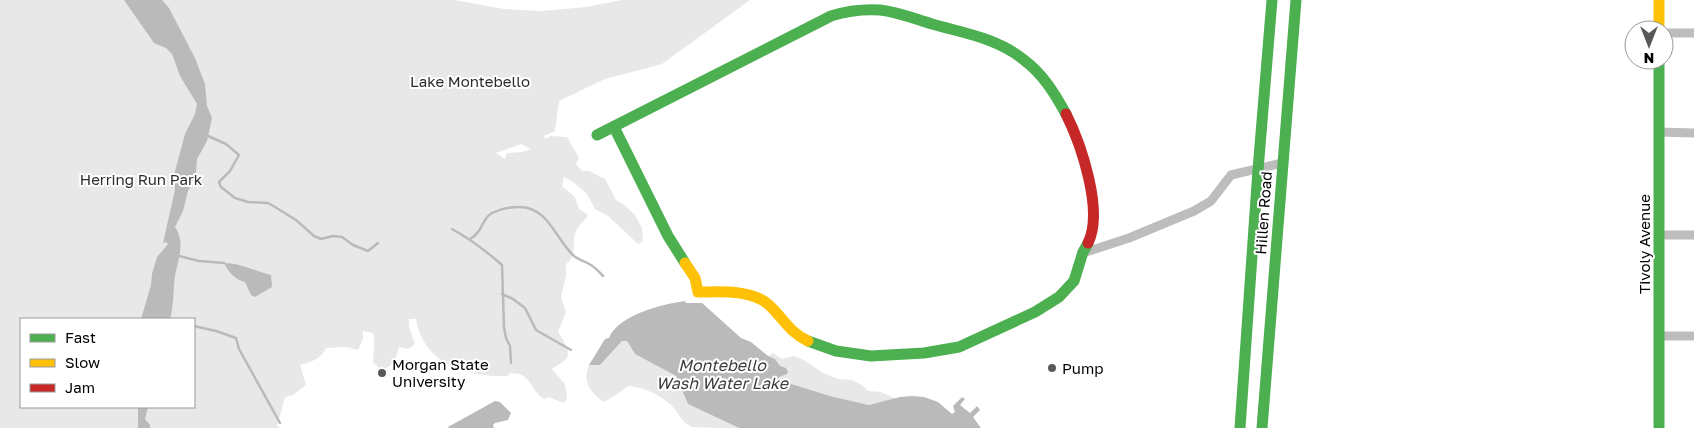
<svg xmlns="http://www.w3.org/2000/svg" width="1694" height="428" font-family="'Golos Text',sans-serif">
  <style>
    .green { fill: #e8e8e8; fill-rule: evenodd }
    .water { fill: #bababa }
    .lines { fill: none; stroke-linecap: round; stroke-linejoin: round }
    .stream { stroke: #bababa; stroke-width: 2.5 }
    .street { stroke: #bdbdbd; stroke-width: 9 }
    .fast { stroke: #4caf50; stroke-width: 11 }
    .slow { stroke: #ffc107; stroke-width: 11 }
    .jam { stroke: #c62828; stroke-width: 11 }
    .poi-dot { fill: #595959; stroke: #fff; stroke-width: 2 }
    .labels { text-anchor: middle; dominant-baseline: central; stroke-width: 4; stroke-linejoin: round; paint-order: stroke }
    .park-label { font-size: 15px; fill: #2c2c2c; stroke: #fff }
    .street-label { font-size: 15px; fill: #000; stroke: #fff }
    .poi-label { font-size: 15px; fill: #000; stroke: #fff; text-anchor: start }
    .water-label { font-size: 16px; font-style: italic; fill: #3d3d3d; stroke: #fff }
  </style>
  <rect width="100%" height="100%" fill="#fff"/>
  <path class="green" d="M 0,0 L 455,0 L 504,9 L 541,11 L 586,7 L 622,0 L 750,0 L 662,64 L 605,79 L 559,101 L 555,131 L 544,136 L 545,139 L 551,136 L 567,137 L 579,158 L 576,164 L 582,171 L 589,171 L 605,179 L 616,200 L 623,204 L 635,215 L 642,228 L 643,241 L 638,244 L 608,216 L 595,209 L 587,194 L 573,182 L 564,177 L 562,186 L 575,197 L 579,209 L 588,215 C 585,220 578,227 576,231 C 571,242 578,255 566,264 L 566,276 L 561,297 L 566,312 L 558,332 C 562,338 572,352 566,359 C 564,362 556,366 552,369 L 565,384 L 567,398 L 564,403 L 549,397 L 544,399 C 534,394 532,381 522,375 C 519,373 514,374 511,373 L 507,376 C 467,377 423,364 416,319 L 409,319 L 409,327 L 415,344 L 408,349 L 399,347 C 395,360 395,365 381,370 L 373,362 C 373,350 376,347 373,333 L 363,331 L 363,339 L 358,350 L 347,347 L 326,348 C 321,359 311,362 300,365 L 306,385 L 293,395 L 285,397 L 277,426 L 280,428 L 0,428 ZM 521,144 L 531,149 L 522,152 L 507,153 L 505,159 L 496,153 ZM 21,319 L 194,319 L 194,407 L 21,407 Z
    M 622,341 L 627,341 L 635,354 L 676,376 L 688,404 L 739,428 C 729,428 700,428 692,427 C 681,422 680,415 673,407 C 660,394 645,388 628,386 L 619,393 L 604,402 C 590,392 582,382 589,365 L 600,365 Z
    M 773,353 L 782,359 L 794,356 L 804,360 L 823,373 L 838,379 L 852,380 L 862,385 L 868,391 L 881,392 L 896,399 L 869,405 L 830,396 L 779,380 C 779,368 780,362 768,356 Z"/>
  <path class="water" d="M 124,0 L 162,0 L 169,8 L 195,58 L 205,84 L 207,106 L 212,118 L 207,141 L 197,159 L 196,173 L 188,191 L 183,211 L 175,227 C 186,243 178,259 175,276 C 173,290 174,305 170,319 L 141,319 L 151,285 L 152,274 L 157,257 L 168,244 L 166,242 L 163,243 L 175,190 L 174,175 L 185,134 L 195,114 L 197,104 L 180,76 L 172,54 L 166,48 L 154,43 Z
    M 224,263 C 240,263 255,271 271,275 L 272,287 L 255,297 L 251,295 L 245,282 C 236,280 228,272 224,263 Z
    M 685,301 L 686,303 L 702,303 L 741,338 L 751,342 L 768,356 L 775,359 L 780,366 L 786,368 L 788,372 L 787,374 L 779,377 L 779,380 L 830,396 L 869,405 L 900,397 L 912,396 L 924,397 L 938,402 L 952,414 L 955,412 L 953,406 L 962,397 L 965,399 L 960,405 L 970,413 L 977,406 L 980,410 L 973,417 L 981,428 L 739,428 L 688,404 L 676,376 L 635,354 L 627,341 L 622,341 L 600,365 L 589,365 L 605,339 L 609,338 C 618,315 663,304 685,301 Z
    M 495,401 L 500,402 L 511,413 L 508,420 L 495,423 L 493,425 L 494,428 L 449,428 L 448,427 Z
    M 138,407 L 148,407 L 145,419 L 150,425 L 150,428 L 138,428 Z"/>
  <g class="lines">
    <path class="stream" d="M 206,135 L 226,144 L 239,155 L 230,171 L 219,182 L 221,187 L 235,198 L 248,202 L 268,203 L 275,207 L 296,220 L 314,236 L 321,239 L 333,236 L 342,237 L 353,245 L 368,251 L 378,243
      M 452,229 C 470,239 486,251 502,265 L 504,327 L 506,338 L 510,346 L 511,363
      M 470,239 C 484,231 481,219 492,213 C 500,209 510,207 519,207 C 549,207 555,239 574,256 C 579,260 586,262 591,265 C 596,268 599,272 603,276
      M 179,256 L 199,261 L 224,263
      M 502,294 L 513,299 L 525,308 L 536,330 L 571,350
      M 194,326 L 216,331 L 236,338 L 239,349 L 280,423"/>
    <path class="street" d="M 1664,33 L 1694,33
      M 1659,132 L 1694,133
      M 1659,235 L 1694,235
      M 1083,253 L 1129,238 L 1194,211 L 1211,201 L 1231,175 L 1282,163
      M 1659,336 L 1694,336"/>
    <path class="fast" d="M 1659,60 L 1659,428
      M 614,127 L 668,236 L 685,263
      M 597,135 L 831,16 C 847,11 863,9 880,10 C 898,12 915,19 932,24 C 963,33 998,38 1024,60 C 1043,74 1055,94 1066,114
      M 808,341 L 836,351 L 871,356 L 924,353 L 959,347 L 1035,312 L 1059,297 L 1074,281 L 1083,252 L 1088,243
      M 1240,428 L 1258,170 L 1272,0
      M 1262,428 L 1296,0"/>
    <path class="slow" d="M 1659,0 L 1659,30
      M 685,263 L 695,278 L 698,292 C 720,292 751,289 769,305 C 784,319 789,332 808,341"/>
    <path class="jam" d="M 1066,114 C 1081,144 1104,211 1088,243"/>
  </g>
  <g class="poi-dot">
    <circle cx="1052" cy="368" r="5"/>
    <circle cx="382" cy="373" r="5"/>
  </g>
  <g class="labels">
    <g class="park-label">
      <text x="470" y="81">Lake Montebello</text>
      <text x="141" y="179">Herring Run Park</text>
    </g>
    <g class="street-label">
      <text transform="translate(1263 213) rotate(-86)">Hillen Road</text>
      <text transform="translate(1644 244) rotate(-90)">Tivoly Avenue</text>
    </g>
    <g class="poi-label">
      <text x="392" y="364">Morgan State<tspan x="392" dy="17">University</tspan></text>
      <text x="1062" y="368">Pump</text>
    </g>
    <g class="water-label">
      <text x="722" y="365">Montebello<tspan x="722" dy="18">Wash Water Lake</tspan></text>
    </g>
  </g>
  <rect x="20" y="318" width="175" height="90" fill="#ffffff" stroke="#999999"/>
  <rect x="30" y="334" width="25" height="8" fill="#4caf50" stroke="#999999"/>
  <text x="65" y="343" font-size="15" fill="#000000">Fast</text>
  <rect x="30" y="359" width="25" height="8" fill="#ffc107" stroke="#999999"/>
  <text x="65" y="368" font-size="15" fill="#000000">Slow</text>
  <rect x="30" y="384" width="25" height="8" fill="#c62828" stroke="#999999"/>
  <text x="65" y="393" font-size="15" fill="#000000">Jam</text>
  <g transform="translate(1649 45) rotate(180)"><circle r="24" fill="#ffffff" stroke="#999999"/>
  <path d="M0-4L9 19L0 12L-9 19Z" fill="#595959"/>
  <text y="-8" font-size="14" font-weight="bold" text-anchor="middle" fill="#000000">N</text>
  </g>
</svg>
